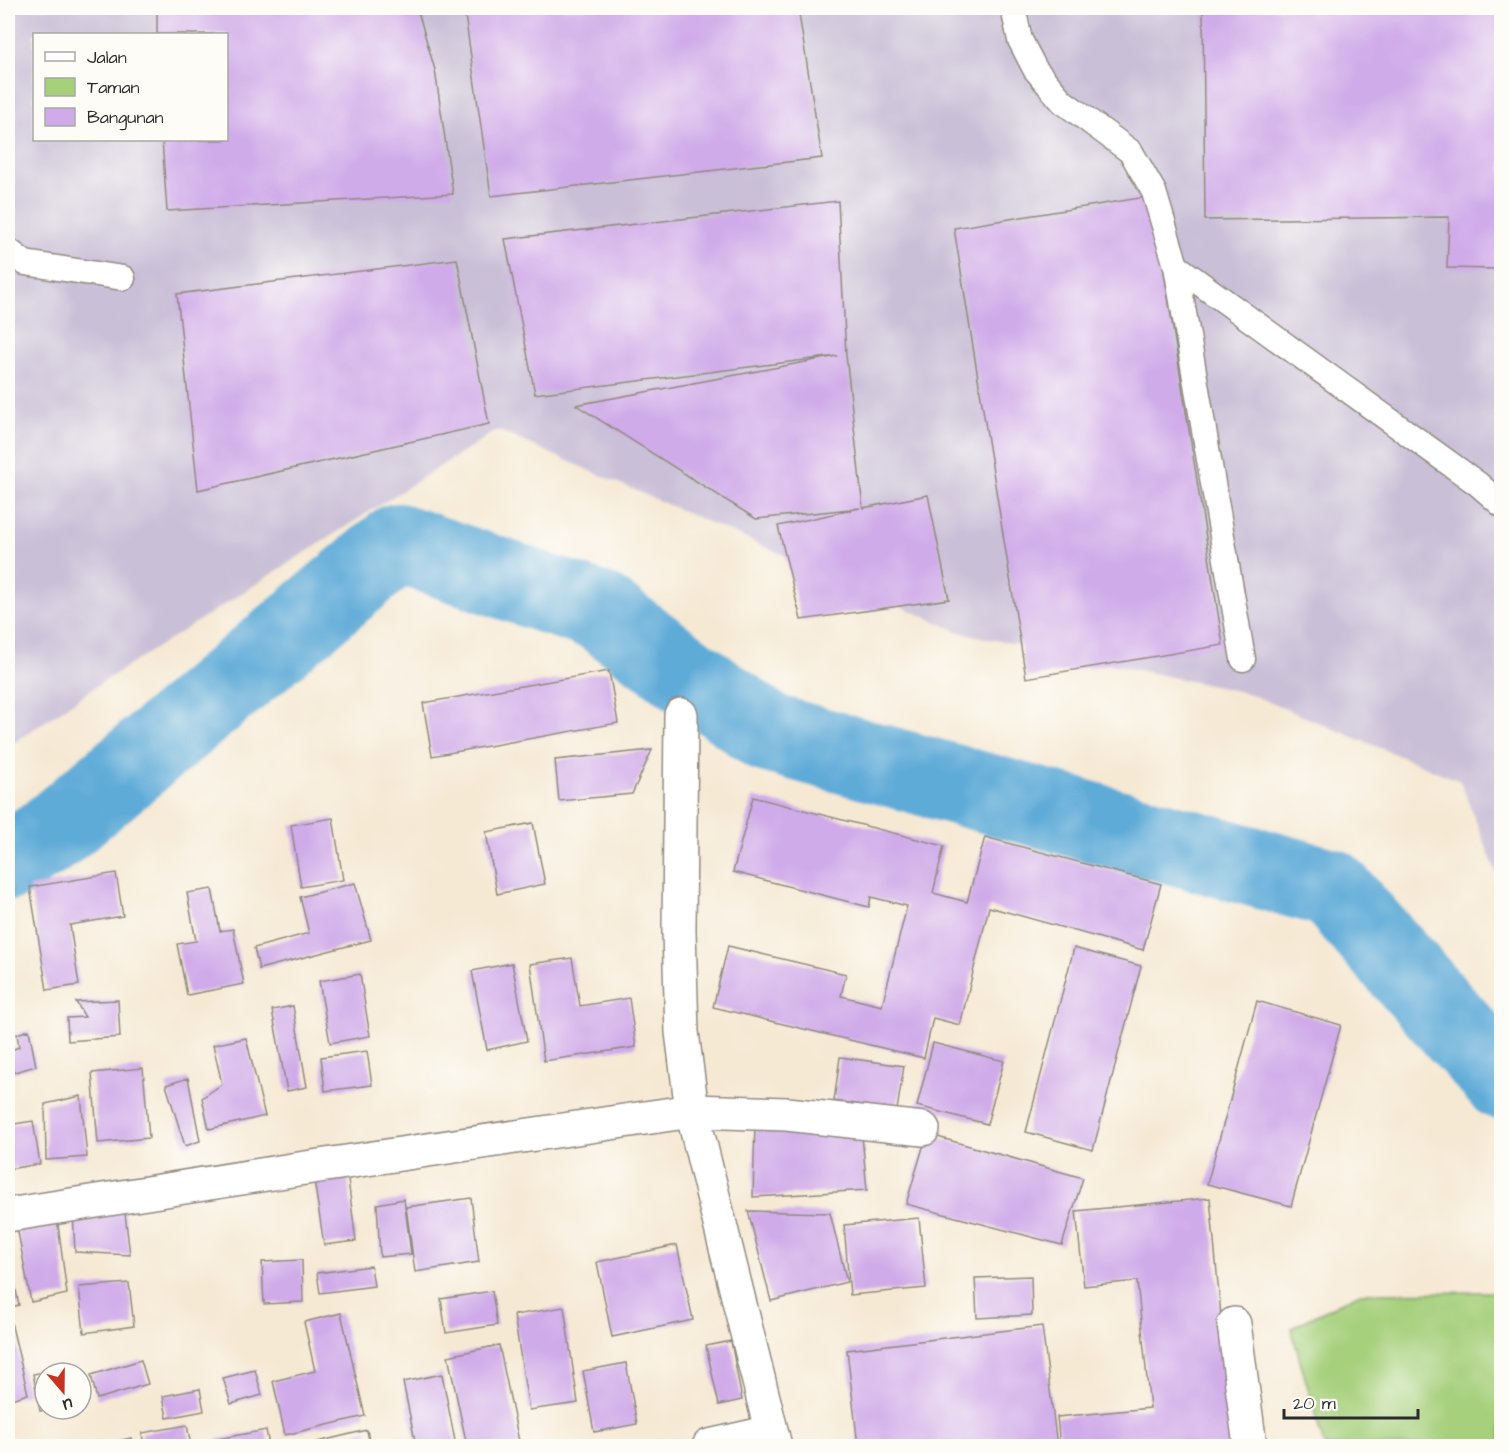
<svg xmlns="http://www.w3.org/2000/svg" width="1509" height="1454" font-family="'Architects Daughter',sans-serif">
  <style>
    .industrial { fill: #c9bfd7; fill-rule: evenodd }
    .green { fill: #a6d07b; stroke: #687e53; stroke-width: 1.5 }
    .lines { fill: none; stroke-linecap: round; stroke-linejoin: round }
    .river { stroke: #5fabd8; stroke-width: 80 }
    .building { fill: #d0abe9 }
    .lane-casing { stroke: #908a80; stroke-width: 27 }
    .street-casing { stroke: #908a80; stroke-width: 36 }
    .lane { stroke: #fff; stroke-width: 24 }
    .street { stroke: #fff; stroke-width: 33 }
  </style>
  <rect width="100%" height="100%" fill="#fdfcf7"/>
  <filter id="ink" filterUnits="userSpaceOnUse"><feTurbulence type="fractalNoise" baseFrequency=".0167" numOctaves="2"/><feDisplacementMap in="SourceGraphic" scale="12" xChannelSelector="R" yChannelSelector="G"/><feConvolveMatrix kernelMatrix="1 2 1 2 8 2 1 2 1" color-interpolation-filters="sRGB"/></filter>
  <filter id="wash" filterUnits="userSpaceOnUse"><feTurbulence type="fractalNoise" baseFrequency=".008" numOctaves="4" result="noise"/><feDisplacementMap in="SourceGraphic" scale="24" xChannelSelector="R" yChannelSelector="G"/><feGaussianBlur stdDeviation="1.35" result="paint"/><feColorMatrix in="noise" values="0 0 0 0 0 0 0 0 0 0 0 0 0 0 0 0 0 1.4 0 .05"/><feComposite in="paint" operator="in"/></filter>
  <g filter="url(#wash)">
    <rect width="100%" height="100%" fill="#f6e9d4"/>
    <path class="industrial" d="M 8,8 L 1501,8 L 1501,884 L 1460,781 L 1247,693 L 962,633 L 497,430 L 98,685 L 8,747 ZM 34,34 L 226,34 L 226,140 L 34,140 Z"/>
    <path class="green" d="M 1501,1292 L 1501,1446 L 1324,1446 L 1291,1328 L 1360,1293 Z"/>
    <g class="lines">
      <path class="river" d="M 8,861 L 48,836 L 398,543 L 600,612 L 768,733 L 1331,888 L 1502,1080"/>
    </g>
    <g id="blocks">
      <path class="building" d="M 157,8 L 417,8 L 435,70 L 453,194 L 167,211 L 162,140 L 226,140 L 226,34 L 157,34 Z
        M 464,8 L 798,8 L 822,158 L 491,196 Z
        M 1203,8 L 1502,8 L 1502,284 L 1495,269 L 1447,268 L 1449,217 L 1205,220 Z
        M 1152,196 L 1223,645 L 1026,678 L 954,228 Z
        M 838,201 L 846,355 L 863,508 L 928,495 L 949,599 L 801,620 L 778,526 L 860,508 L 756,519 L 576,405 L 837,356 L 535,394 L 505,239 Z
        M 457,259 L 489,424 L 198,490 L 177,294 Z
        M 609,671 L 618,723 L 432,756 L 423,703 Z
        M 652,750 L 632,794 L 559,801 L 555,760 Z
        M 753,797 L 944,846 L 933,893 L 967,902 L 985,837 L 1161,884 L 1143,950 L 989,907 L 960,1025 L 933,1018 L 924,1058 L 713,1007 L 728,946 L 846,974 L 841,996 L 882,1006 L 907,906 L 871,897 L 869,907 L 733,872 Z
        M 333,818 L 343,880 L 301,887 L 291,825 Z
        M 533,823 L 545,884 L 497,894 L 486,832 Z
        M 116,873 L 123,916 L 70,925 L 79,985 L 47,990 L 30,887 Z
        M 355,883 L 371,940 L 259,969 L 254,948 L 309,933 L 300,897 Z
        M 212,889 L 220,931 L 233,929 L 244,984 L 187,995 L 177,944 L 196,941 L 187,893 Z
        M 1074,948 L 1141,966 L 1093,1150 L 1026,1132 Z
        M 572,958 L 580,1006 L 629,998 L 636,1047 L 544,1061 L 530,964 Z
        M 512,963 L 527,1041 L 487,1050 L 472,971 Z
        M 360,974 L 370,1036 L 330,1043 L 319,981 Z
        M 118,1000 L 120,1037 L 68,1041 L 67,1018 L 85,1017 L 76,1002 Z
        M 1257,1001 L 1341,1025 L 1291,1206 L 1207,1184 Z
        M 293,1006 L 307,1087 L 287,1091 L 272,1010 Z
        M 29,1030 L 36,1066 L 8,1074 L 8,1051 L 19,1047 L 17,1034 Z
        M 246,1038 L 265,1116 L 209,1129 L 202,1098 L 222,1084 L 213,1045 Z
        M 933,1043 L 1004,1061 L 987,1124 L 917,1106 Z
        M 367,1051 L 372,1085 L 325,1091 L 321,1057 Z
        M 840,1057 L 904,1066 L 897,1110 L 834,1101 Z
        M 143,1068 L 149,1138 L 98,1143 L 92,1073 Z
        M 188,1078 L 200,1141 L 185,1146 L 166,1085 Z
        M 81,1096 L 87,1157 L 46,1160 L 45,1104 Z
        M 33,1121 L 40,1164 L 8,1169 L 8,1125 Z
        M 755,1123 L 861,1125 L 867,1190 L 753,1197 Z
        M 927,1134 L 1083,1178 L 1062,1245 L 906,1204 Z
        M 347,1172 L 356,1241 L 324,1245 L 313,1173 Z
        M 471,1198 L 479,1262 L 415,1272 L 406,1207 Z
        M 1210,1198 L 1233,1446 L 1060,1446 L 1057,1417 L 1150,1408 L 1137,1281 L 1084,1286 L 1076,1211 Z
        M 404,1199 L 411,1254 L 380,1257 L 377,1204 Z
        M 124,1205 L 130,1255 L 75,1252 L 73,1212 Z
        M 748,1211 L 830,1213 L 847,1282 L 771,1301 Z
        M 57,1217 L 67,1294 L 31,1302 L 16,1221 Z
        M 919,1218 L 926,1288 L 850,1295 L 844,1225 Z
        M 677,1245 L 693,1320 L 612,1337 L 597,1262 Z
        M 8,1252 L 19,1305 L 8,1308 Z
        M 302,1260 L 303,1302 L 264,1304 L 262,1262 Z
        M 371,1266 L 374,1286 L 320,1293 L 317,1273 Z
        M 1031,1276 L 1032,1315 L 977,1318 L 975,1278 Z
        M 129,1283 L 134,1326 L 84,1333 L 79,1287 Z
        M 492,1291 L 497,1325 L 446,1333 L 441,1299 Z
        M 564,1307 L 578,1403 L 529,1410 L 514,1315 Z
        M 341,1313 L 365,1416 L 285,1435 L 273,1381 L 315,1371 L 304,1322 Z
        M 11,1322 L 28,1394 L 8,1400 L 8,1323 Z
        M 1042,1326 L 1057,1446 L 858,1446 L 847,1350 Z
        M 731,1341 L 742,1400 L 719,1405 L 706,1346 Z
        M 499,1345 L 520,1446 L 467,1446 L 448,1356 Z
        M 141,1360 L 148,1384 L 97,1399 L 91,1375 Z
        M 626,1363 L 637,1424 L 594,1432 L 583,1371 Z
        M 76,1366 L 77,1373 L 45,1373 L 45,1410 L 40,1411 L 33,1374 Z
        M 255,1370 L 262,1395 L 231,1404 L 223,1378 Z
        M 442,1374 L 456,1446 L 416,1446 L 403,1382 Z
        M 200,1389 L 204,1411 L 167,1418 L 163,1396 Z
        M 187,1425 L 191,1446 L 144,1446 L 142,1433 Z
        M 266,1430 L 269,1446 L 218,1446 L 217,1439 Z
        M 367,1430 L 370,1446 L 301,1446 Z
        M 131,1438 L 133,1446 L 96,1446 Z"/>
    </g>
  </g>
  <g filter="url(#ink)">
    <use href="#blocks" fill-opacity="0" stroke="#908a80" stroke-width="1.5"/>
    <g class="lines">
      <defs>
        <path id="lane" d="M 1013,8 L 1020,40 L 1035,69 L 1062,101 L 1131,152 L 1154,192 L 1176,266 L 1243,659
          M 8,250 L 25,263 L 123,278
          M 1176,266 L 1478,484 L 1502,505"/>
        <path id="street" d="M 681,715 L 679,931 L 682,1032 L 692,1111 L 775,1446
          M 8,1215 L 292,1170 L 692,1111 L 787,1114 L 923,1129
          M 1234,1324 L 1250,1446
          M 709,1446 L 771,1432"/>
      </defs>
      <use href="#lane" class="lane-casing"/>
      <use href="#street" class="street-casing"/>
      <use href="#lane" class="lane"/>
      <use href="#street" class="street"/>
    </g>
  </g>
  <rect width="1509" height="1454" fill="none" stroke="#fdfcf7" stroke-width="30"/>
  <rect x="33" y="33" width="195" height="108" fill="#fdfcf7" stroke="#a9a8a5" stroke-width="1.5"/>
  <rect x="45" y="52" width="30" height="9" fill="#ffffff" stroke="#a9a8a5" stroke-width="1.5"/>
  <text x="87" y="63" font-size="18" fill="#2b2b2b">Jalan</text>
  <rect x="45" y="78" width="30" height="18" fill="#a6d07b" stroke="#a9a8a5" stroke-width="1.5"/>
  <text x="87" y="93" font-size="18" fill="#2b2b2b">Taman</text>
  <rect x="45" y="108" width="30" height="18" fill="#d0abe9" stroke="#a9a8a5" stroke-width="1.5"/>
  <text x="87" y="123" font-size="18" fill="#2b2b2b">Bangunan</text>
  <g transform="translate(63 1391) rotate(160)"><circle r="28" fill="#fdfcf7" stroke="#a9a8a5" stroke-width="1.5"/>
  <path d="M0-4.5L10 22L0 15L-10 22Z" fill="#c8321e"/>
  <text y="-9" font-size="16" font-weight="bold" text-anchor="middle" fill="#2b2b2b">U</text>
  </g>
  <path d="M1284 1409v9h134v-9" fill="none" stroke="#2b2b2b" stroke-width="3"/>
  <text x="1293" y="1409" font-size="18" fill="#2b2b2b" stroke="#fdfcf7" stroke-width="4.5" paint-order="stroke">20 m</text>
</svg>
